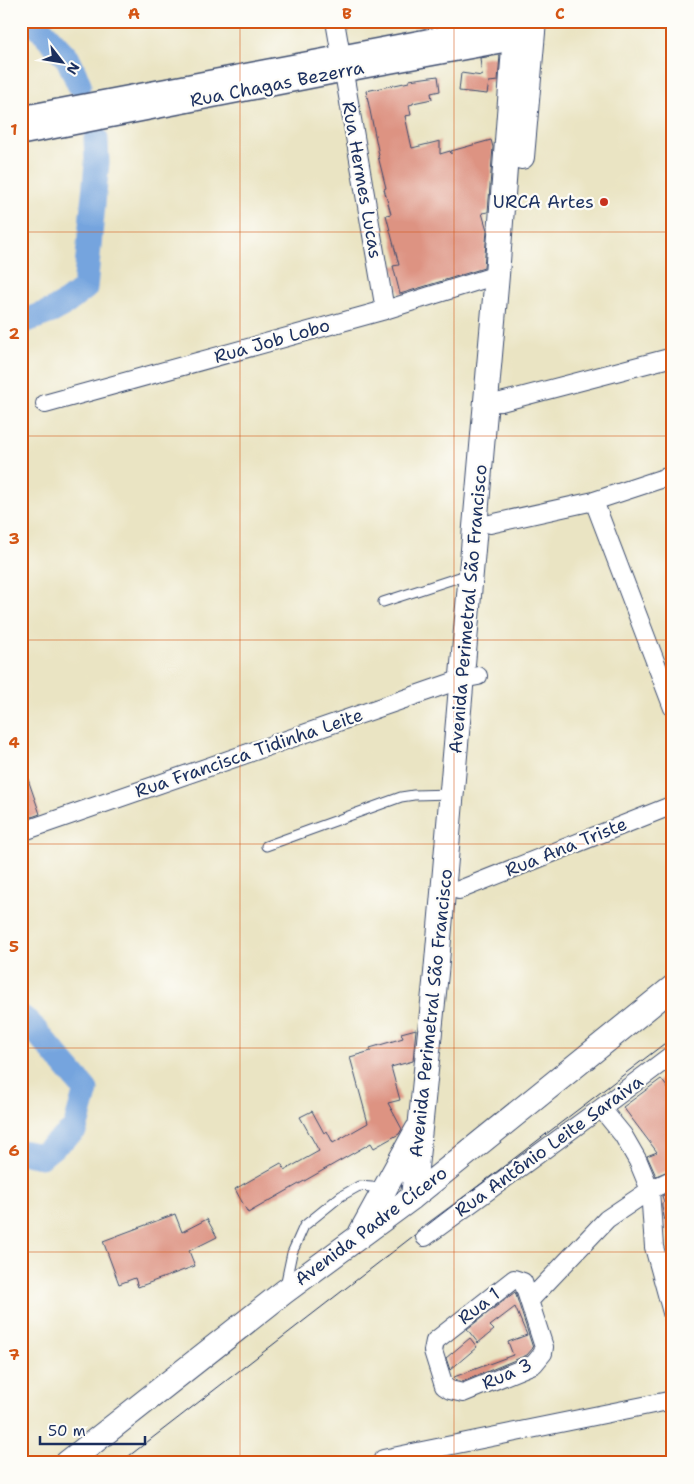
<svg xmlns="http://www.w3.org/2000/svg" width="694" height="1484" font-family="'Shantell Sans',sans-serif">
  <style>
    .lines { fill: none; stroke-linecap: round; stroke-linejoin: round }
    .river { stroke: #75a4de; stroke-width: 25 }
    .building { fill: #dd9382 }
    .service-casing { stroke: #3a4a6d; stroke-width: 11 }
    .minor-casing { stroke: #3a4a6d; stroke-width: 20 }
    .tertiary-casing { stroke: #3a4a6d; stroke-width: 24 }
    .secondary-casing { stroke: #3a4a6d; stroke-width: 26 }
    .service { stroke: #fff; stroke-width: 9 }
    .minor { stroke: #fff; stroke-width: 18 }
    .tertiary { stroke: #fff; stroke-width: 21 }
    .secondary { stroke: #fff; stroke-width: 24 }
    .tram { stroke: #1b2f5e; stroke-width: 1 }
    .grid { fill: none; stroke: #d45514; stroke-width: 1; stroke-opacity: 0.55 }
    .poi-dot { fill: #c8321e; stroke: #fdfcf7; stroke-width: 2 }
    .labels { text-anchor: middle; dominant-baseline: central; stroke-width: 4.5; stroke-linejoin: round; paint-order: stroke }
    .street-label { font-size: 18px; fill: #1b2f5e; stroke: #fdfcf7 }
    .poi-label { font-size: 18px; fill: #1b2f5e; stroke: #fdfcf7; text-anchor: end }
    .neatline { fill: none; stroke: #d45514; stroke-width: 2 }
    .grid-label { font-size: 16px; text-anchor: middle; font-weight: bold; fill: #d45514 }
  </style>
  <rect width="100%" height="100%" fill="#fdfcf7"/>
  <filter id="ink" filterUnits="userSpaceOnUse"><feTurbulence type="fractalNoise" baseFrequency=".02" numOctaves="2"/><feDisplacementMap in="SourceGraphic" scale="10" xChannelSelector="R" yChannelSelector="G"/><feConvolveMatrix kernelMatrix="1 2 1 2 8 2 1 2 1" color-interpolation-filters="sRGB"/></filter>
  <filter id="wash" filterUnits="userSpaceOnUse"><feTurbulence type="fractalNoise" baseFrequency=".0096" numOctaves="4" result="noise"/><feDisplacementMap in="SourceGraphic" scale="20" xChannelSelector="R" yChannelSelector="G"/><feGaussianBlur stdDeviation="1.12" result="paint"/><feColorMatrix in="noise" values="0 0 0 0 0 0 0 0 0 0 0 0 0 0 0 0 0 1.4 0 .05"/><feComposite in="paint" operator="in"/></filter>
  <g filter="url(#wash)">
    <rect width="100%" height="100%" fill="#eae4c3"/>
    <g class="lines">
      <path class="river" d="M 35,21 L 37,25 L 68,59 L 79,84
        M 21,322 L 52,311 L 67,302 L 85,288 L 97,163 L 96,139
        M 21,1017 L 29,1023 L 86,1090 L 75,1129 L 41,1156 L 21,1152"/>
    </g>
    <g id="blocks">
      <path class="building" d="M 500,55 L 498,81 L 489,82 L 487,94 L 459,91 L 461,73 L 482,76 L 480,58 Z
        M 438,76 L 440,91 L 431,93 L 432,99 L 413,103 L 413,104 L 409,105 L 411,115 L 405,116 L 412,148 L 440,141 L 440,154 L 450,151 L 451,154 L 451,151 L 491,140 L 493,147 L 488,212 L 482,213 L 487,230 L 484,268 L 400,294 L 393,266 L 399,265 L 386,215 L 391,214 L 384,189 L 386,188 L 378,156 L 379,155 L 366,91 L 409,82 L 409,80 Z
        M 23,765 L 40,814 L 29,818 L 21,797 L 21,766 Z
        M 416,1029 L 413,1061 L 391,1067 L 400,1100 L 388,1103 L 402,1129 L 399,1134 L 374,1148 L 371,1143 L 248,1213 L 235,1189 L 281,1163 L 285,1170 L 319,1151 L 300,1117 L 312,1111 L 324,1133 L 327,1131 L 333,1143 L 368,1123 L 350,1057 L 371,1051 L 370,1048 L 403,1038 L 401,1033 Z
        M 661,1079 L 673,1095 L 673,1169 L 656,1176 L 647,1156 L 657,1152 L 623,1107 Z
        M 673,1191 L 673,1234 L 668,1235 L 662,1207 L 662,1203 L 664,1202 L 662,1196 Z
        M 175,1214 L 182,1232 L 207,1219 L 217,1237 L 189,1251 L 195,1266 L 138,1287 L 135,1278 L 119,1284 L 103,1241 Z
        M 515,1292 L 533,1348 L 527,1355 L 462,1382 L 456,1380 L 454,1377 L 513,1355 L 508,1342 L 527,1335 L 515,1307 L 490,1326 L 494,1330 L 478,1343 L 467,1329 Z
        M 470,1338 L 477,1347 L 450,1370 L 446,1358 Z"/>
    </g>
  </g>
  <g filter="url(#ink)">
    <use href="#blocks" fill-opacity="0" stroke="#3a4a6d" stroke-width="1"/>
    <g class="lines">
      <defs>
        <path id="service" d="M 383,602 L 469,574
          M 266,846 L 401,797 L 414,795 L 452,794
          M 285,1286 L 292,1253 L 304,1226 L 341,1196 L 359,1186 L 384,1188"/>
        <path id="minor" d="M 335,21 L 385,310
          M 485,403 L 501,402 L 673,357
          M 45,404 L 385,310 L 497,275
          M 594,501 L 673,708
          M 490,524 L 594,501 L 673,475
          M 21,832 L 462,679 L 478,676
          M 459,890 L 673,805
          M 601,1108 L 623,1135 L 638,1161 L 650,1190 L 654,1247 L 673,1316
          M 425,1237 L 601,1108 L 673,1054
          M 514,1279 L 523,1282 L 544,1347 L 543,1353 L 534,1364 L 463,1393 L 450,1390 L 444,1386 L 433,1351 L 435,1341 Z
          M 530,1300 L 607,1219 L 650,1190 L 673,1179
          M 383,1459 L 673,1400"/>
        <path id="tertiary" d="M 21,117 L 528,21
          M 21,134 L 343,71 L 532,36"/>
        <path id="secondary" d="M 522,157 L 534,21
          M 413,1197 L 436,973 L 497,275 L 516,21
          M 361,1232 L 417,1130
          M 67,1463 L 284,1292 L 413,1197 L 673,987"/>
      </defs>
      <use href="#service" class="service-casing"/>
      <use href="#minor" class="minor-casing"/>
      <use href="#tertiary" class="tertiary-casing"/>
      <use href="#secondary" class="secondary-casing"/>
      <use href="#service" class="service"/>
      <use href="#minor" class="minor"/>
      <use href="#tertiary" class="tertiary"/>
      <use href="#secondary" class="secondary"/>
      <path class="tram" d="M 120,1463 L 452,1206 L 673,1037"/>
    </g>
  </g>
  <path class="grid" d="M 240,21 L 240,1463M 454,21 L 454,1463M 21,232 L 673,232M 21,436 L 673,436M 21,640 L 673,640M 21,844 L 673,844M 21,1048 L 673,1048M 21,1252 L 673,1252"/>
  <circle class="poi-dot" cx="604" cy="202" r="5"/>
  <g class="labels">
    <g class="street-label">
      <text transform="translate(277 84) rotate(-11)">Rua Chagas Bezerra</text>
      <text transform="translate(362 180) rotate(80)">Rua Hermes Lucas</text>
      <text transform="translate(272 341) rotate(-16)">Rua Job Lobo</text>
      <text transform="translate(468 609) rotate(-85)">Avenida Perimetral São Francisco</text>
      <text transform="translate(249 753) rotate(-19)">Rua Francisca Tidinha Leite</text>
      <text transform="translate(566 847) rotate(-22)">Rua Ana Triste</text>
      <text transform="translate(431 1013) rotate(-84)">Avenida Perimetral São Francisco</text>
      <text transform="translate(549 1146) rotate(-36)">Rua Antônio Leite Saraiva</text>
      <text transform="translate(371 1226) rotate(-37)">Avenida Padre Cícero</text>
      <text transform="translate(479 1306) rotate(-38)">Rua 1</text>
      <text transform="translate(507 1374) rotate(-24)">Rua 3</text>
    </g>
    <g class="poi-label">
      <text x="594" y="202">URCA Artes</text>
    </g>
  </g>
  <rect width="694" height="1484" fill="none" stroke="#fdfcf7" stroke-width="55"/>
  <g transform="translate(62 62) rotate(121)" stroke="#fdfcf7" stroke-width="4" paint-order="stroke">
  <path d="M0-4L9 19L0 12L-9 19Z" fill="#1b2f5e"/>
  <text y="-8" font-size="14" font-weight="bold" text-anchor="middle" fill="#1b2f5e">N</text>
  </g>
  <path d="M40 1436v8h105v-8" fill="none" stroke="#1b2f5e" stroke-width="2.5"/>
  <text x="48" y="1436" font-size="15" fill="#1b2f5e" stroke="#fdfcf7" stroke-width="4" paint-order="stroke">50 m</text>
  <rect x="28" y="28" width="638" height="1428" class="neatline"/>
  <g class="grid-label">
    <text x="134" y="19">A</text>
    <text x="347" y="19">B</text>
    <text x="560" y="19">C</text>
    <text x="14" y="135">1</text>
    <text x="14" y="339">2</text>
    <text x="14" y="544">3</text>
    <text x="14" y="748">4</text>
    <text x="14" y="952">5</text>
    <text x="14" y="1156">6</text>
    <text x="14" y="1360">7</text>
  </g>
</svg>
